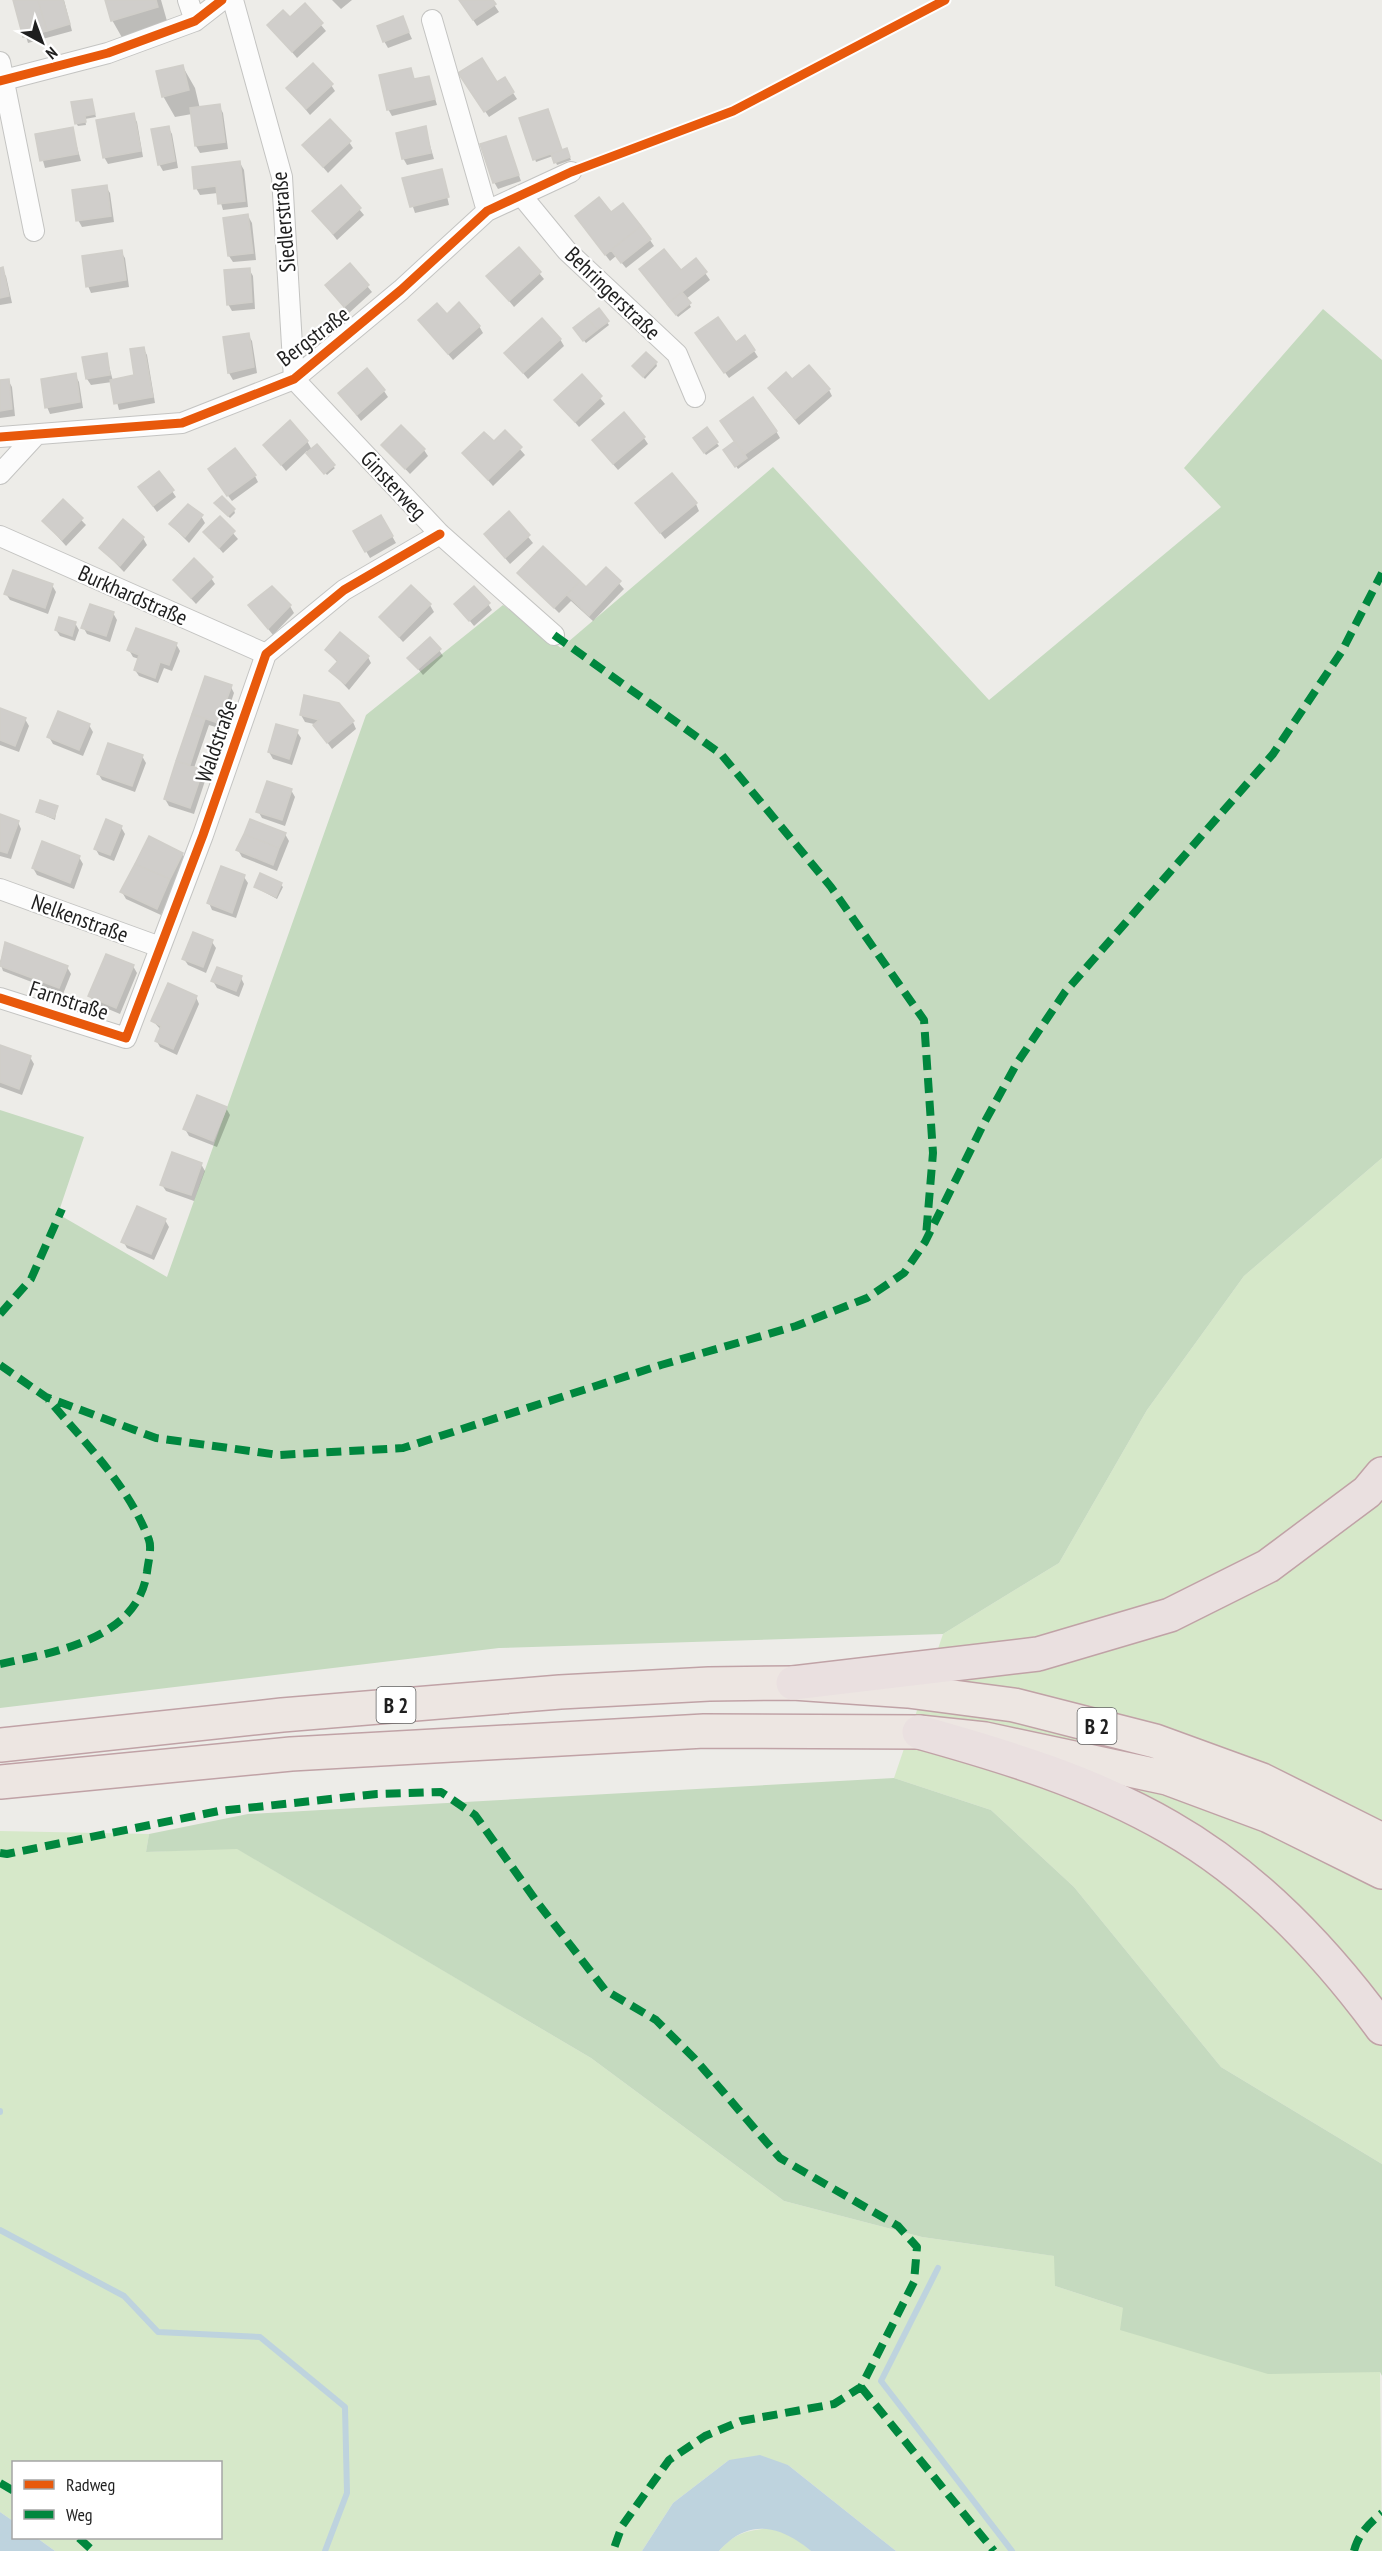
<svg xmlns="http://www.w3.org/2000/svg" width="1382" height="2551" font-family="'PT Sans Narrow',sans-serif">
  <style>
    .grass { fill: #d6e8c9 }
    .forest { fill: #c5dabf }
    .water { fill: #bed3de }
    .shadow { fill: #0003 }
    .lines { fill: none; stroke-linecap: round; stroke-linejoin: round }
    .stream { stroke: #bed3de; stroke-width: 6 }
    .building { fill: #d0cecb; stroke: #d0cec9; stroke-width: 1.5 }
    .minor-casing { stroke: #c4c4c2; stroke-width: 22 }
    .trunk-casing { stroke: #c0a2a6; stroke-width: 36 }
    .motorway-casing { stroke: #c0a2a6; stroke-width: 36 }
    .minor { stroke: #fcfcfc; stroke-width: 20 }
    .trunk { stroke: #ede6e2; stroke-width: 33 }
    .motorway { stroke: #eae0e0; stroke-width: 33 }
    .quiet { stroke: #00873e; stroke-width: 8; stroke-dasharray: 15 8; stroke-linecap: butt }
    .cycleway-casing { stroke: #fff; stroke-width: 13 }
    .cycleway { stroke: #e8590c; stroke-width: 9 }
    .labels { text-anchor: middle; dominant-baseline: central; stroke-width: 4.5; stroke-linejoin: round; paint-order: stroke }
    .shield { fill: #fff; stroke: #626262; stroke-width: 1.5 }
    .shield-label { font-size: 21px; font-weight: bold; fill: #1f1f1f }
    .street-label { font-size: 22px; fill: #1f1f1f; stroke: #fff }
  </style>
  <rect width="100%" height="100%" fill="#edece8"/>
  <path class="grass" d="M 1382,1158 L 1382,2164 L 1221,2067 L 1074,1887 L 991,1810 L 894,1778 L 943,1634 L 1059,1563 L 1147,1410 L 1244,1276 Z
    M 0,1831 L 149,1834 L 146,1852 L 236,1848 L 591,2058 L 784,2201 L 922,2237 L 1055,2256 L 1055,2286 L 1123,2308 L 1380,2372 L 1382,2551 L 896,2551 L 788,2465 L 729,2460 L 673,2503 L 642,2551 L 55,2551 L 37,2538 L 220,2538 L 220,2462 L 14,2462 L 13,2521 L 0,2512 Z
    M 773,2528 L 797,2539 L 811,2551 L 719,2551 C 735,2532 750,2530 773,2528 Z"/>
  <path class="forest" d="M 1323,309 L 1382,360 L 1382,1158 L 1244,1276 L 1147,1410 L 1059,1563 L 943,1634 L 499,1648 L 0,1708 L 0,1110 L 84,1137 L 58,1214 L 167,1277 L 366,715 L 503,605 L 561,648 L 773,467 L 989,700 L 1221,507 L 1184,468 Z
    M 894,1778 L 991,1810 L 1074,1887 L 1221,2067 L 1382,2164 L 1382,2376 L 1380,2372 L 1268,2374 L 1120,2330 L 1123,2308 L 1055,2286 L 1054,2256 L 922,2237 L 784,2201 L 591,2058 L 237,1849 L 146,1852 L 149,1834 L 248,1814 Z"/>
  <path class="water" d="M 760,2455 L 788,2465 L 896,2551 L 811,2551 C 780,2525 748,2518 719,2551 L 642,2551 L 673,2503 L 729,2460 Z
    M 0,2512 L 13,2521 L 14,2538 L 37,2538 L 55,2551 L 0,2551 Z"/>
  <path class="shadow" d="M 15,0 L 64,0 L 72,31 L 28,43 Z
    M 106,0 L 161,0 L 169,28 L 124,41 L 112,20 Z
    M 332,0 L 352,0 L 341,9 Z
    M 460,0 L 491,0 L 499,12 L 477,26 Z
    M 305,6 L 326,31 L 297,58 L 269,25 L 290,20 Z
    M 402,17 L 412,39 L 388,48 L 384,41 Z
    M 183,67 L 195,88 L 200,109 L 219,106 L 223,113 L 228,149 L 200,153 L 196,146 L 192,114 L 175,117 L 163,96 Z
    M 411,70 L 415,81 L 429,78 L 437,105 L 392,116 L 388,109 Z
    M 504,79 L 517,99 L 489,117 L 464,80 L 497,84 Z
    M 331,85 L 335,91 L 310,115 L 288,88 Z
    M 91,100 L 96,117 L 85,119 L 86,125 L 78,126 L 76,123 Z
    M 133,115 L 137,122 L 143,157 L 108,164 L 104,157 Z
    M 521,119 L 562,151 L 568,153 L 571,160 L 557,165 L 553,156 L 536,162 Z
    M 168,127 L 172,134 L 178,168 L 163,171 L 159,164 Z
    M 425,128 L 434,159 L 407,165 L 403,158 Z
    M 72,129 L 81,161 L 45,168 L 36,136 Z
    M 505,137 L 521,181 L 498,189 L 494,182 Z
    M 349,142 L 353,148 L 328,173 L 304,145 Z
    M 240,163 L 244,170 L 248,207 L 223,210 L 218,193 L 200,195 L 196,188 Z
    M 441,170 L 449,205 L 415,213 L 404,180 Z
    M 106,187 L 110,193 L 114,222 L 82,227 L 78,220 Z
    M 341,187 L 364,215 L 337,240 L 314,211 Z
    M 248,216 L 252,223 L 256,260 L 233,262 L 229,256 Z
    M 577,217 L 650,240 L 654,246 L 626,268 L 616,256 L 610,261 Z
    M 519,249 L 544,279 L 514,307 L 488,276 Z
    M 121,252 L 125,258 L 129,287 L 91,293 L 88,286 Z
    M 696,260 L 710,280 L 686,299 L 691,307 L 678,317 L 645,276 L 680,273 Z
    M 350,265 L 372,292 L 349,313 L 327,285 Z
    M 0,269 L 6,276 L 12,303 L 0,305 Z
    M 249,269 L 253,276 L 255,309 L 232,311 L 228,304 Z
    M 598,310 L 609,325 L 586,343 L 576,331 Z
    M 447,316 L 479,326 L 483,333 L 453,360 L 420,321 Z
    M 248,335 L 252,341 L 257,373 L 233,380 L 229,373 L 225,338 Z
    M 745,337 L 758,357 L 729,378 L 701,340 L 735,344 Z
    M 560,339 L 564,346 L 528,379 L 506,353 Z
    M 143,348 L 147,355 L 155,403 L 119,410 L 112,382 L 91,385 L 87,379 L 106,355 L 113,381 L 136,376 Z
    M 656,363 L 657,366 L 645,379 L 634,367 Z
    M 75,375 L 79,382 L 83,408 L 50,414 L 47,407 Z
    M 582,376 L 605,404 L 579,427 L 556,400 Z
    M 8,380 L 12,387 L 15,416 L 0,418 L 0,381 Z
    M 792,381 L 829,390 L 832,396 L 799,425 L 774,395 Z
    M 384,391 L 388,397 L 361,421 L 340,394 Z
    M 707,430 L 719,446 L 706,455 L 695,439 Z
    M 776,431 L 780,438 L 738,469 L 725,450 Z
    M 505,432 L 525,455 L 493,486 L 464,453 L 494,443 Z
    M 644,438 L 648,444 L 618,470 L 598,447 Z
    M 307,441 L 312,450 L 335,468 L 327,475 L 307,451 L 286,471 L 265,445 Z
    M 383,445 L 424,450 L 428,456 L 410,474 Z
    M 213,476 L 255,476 L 258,482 L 232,501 Z
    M 172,491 L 176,497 L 157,512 L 144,494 Z
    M 63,501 L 86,525 L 66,546 L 44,521 Z
    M 637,503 L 696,504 L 699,511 L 665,539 Z
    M 218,506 L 234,510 L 235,513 L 230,518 Z
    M 509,513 L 533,543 L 510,564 L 485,534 Z
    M 201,516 L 205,523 L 189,543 L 171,525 Z
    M 381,517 L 396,543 L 370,558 L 355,532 Z
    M 220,518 L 238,539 L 223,553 L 205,532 Z
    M 143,538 L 147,545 L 124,572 L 101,548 Z
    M 543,548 L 586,590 L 606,569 L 624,589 L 593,621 L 571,601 L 559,613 L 519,573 Z
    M 211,578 L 215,584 L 196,604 L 174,580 Z
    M 52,585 L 56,592 L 48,614 L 10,600 L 6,594 Z
    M 456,604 L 488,604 L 492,610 L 474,626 Z
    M 249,605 L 290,606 L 294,613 L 273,635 Z
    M 430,605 L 434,612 L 403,642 L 381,617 Z
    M 113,613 L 117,620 L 110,642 L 87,634 L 83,627 Z
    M 75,623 L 79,630 L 75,641 L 60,636 L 56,630 Z
    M 176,644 L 180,651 L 172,671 L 164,668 L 158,683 L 139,676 L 135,670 L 139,659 L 133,657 L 129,650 Z
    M 326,650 L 368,657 L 371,663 L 349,690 L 331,671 L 338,663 Z
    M 439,650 L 443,656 L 423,675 L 409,658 Z
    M 206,678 L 231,687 L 234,693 L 222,729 L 209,725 L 194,768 L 202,771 L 206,778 L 194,814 L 169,806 L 165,799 Z
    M 0,710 L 25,719 L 29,726 L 19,752 L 0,745 Z
    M 301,715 L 353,722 L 356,729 L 332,749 L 314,724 L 305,722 Z
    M 89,725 L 93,732 L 83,756 L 53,744 L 49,737 Z
    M 297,732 L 301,738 L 292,765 L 273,759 L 269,752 Z
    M 142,756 L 146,763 L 135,792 L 102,780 L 98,773 Z
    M 291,790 L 295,797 L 285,826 L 262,818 L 258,811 Z
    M 57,807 L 55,820 L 37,812 Z
    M 0,816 L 18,822 L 21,829 L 11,859 L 0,856 Z
    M 121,827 L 125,834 L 114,861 L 99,855 L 95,848 Z
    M 285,834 L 289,841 L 277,871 L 242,857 L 238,850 Z
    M 182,854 L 186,860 L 161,915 L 126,899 L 122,892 Z
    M 79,857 L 83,864 L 74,889 L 37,875 L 33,868 Z
    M 244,877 L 248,883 L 236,918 L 212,910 L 209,903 Z
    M 281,885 L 283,887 L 277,899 L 255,887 Z
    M 212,942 L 216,948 L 206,973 L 188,965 L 184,959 Z
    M 6,944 L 67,967 L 71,974 L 63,994 L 3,971 L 0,962 Z
    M 133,966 L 137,973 L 120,1014 L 94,1003 L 90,996 Z
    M 241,978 L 244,984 L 239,997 L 217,988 L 213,981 Z
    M 196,997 L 199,1004 L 177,1055 L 160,1047 L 156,1040 L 161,1030 L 153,1021 Z
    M 0,1046 L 30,1057 L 34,1064 L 22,1095 L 0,1087 Z
    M 226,1108 L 230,1115 L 217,1147 L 189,1136 L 185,1129 Z
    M 201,1164 L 205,1171 L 194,1201 L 166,1191 L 162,1185 Z
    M 165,1220 L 169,1227 L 154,1260 L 127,1248 L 123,1241 Z"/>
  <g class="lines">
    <path class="stream" d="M 0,2111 L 0,2112
      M 0,2230 L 124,2296 L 158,2332 L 260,2337 L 345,2407 L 347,2493 L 325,2551
      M 938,2268 L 881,2381 L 1012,2551"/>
  </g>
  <path class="building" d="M 13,0 L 38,0 L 47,31 L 23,37 Z
    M 38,0 L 63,0 L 70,24 L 47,31 Z
    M 105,0 L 156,0 L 158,7 L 111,21 Z
    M 459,0 L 493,0 L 496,4 L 473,20 Z
    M 305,3 L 323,23 L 292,52 L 267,25 L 283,10 L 290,17 Z
    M 403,16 L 409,32 L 383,42 L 377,26 Z
    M 482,58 L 497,82 L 505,77 L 514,92 L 484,112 L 458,73 Z
    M 313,63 L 333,84 L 306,109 L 286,88 Z
    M 183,65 L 189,90 L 162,97 L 156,71 Z
    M 411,68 L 414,79 L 429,76 L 435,99 L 387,110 L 379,75 Z
    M 92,99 L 95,114 L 85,116 L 86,122 L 75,124 L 71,102 Z
    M 220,104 L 225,142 L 195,146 L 190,108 Z
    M 548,109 L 562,150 L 533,160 L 519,118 Z
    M 134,113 L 141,151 L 103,158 L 96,120 Z
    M 330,119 L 351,141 L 323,167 L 302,145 Z
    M 169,126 L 175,161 L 158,165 L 151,129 Z
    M 426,126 L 431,153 L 402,159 L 396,133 Z
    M 73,127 L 78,154 L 40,161 L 35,134 Z
    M 506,136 L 519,175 L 493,183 L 480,144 Z
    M 567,148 L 570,157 L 554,163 L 551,154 Z
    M 240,161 L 245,201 L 218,204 L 216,186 L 194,189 L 192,167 Z
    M 442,169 L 449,197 L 410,207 L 402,178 Z
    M 107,185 L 111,216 L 76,221 L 72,190 Z
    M 341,185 L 361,208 L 333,234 L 312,211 Z
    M 599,197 L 611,212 L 623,203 L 641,226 L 605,255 L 575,216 Z
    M 248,214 L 253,253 L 228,256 L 223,218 Z
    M 641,226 L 651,239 L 621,263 L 611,250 Z
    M 519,247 L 541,272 L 509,301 L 486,276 Z
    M 664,249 L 681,270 L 696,258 L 707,272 L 667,304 L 639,269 Z
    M 122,250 L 126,280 L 86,287 L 82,256 Z
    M 350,263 L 369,285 L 344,307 L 325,285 Z
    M 3,267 L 9,296 L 0,298 L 0,268 Z
    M 250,268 L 252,302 L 227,305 L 224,270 Z
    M 682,292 L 691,303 L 676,315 L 667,304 Z
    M 459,302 L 480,326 L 448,354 L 418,320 L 437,303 L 447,314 Z
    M 599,308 L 609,321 L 597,330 L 587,317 Z
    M 587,317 L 597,330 L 583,341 L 573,328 Z
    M 718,317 L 736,342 L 745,335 L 755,350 L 724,373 L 695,333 Z
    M 542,318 L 561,339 L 523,373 L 504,353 Z
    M 249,333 L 254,367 L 228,373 L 223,337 Z
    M 144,347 L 153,397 L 114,404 L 110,380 L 134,375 L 130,349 Z
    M 646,352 L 657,362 L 643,377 L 632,366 Z
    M 107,353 L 110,375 L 86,379 L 82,357 Z
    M 809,365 L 830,389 L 795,419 L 768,388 L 786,372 L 792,379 Z
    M 367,368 L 385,390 L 357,415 L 338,393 Z
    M 76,373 L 80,402 L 45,408 L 41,379 Z
    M 582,374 L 602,396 L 575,422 L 554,400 Z
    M 9,379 L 12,409 L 0,411 L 0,380 Z
    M 753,397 L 777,431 L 744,455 L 720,421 Z
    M 624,412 L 645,437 L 613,464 L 592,440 Z
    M 290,420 L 308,441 L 281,465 L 263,445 Z
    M 401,425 L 425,449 L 405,469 L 381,445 Z
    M 707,427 L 718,442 L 704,453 L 693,438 Z
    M 505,430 L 522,447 L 488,480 L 462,453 L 484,432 L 494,441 Z
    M 735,441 L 747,458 L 735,467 L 723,450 Z
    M 317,444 L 335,465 L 324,474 L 306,453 Z
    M 235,448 L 256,475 L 227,496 L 208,469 Z
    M 159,471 L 174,490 L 153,506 L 138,487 Z
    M 672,473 L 697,503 L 660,533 L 635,503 Z
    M 222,496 L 235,509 L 228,516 L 214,503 Z
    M 63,499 L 83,518 L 62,540 L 42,521 Z
    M 188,504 L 203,515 L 185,537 L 169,524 Z
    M 509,511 L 530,535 L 505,558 L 484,534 Z
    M 381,515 L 393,536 L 365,552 L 353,531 Z
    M 220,516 L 235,531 L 219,548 L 203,532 Z
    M 123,519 L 144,537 L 120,566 L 99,548 Z
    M 543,546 L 580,581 L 554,608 L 517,573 Z
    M 194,558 L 213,577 L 191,598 L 173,580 Z
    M 606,567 L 621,581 L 589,616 L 567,595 L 580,581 L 586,587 Z
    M 13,570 L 53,584 L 45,608 L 4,594 Z
    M 411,585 L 431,604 L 399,637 L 379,617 Z
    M 272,586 L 291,605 L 268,629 L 248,605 Z
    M 474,586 L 490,603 L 469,621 L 454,604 Z
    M 90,604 L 114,612 L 106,636 L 81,628 Z
    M 59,617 L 76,622 L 72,636 L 55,630 Z
    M 136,628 L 177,643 L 169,665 L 160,662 L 155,678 L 134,670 L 139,655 L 127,650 Z
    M 340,632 L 369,656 L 345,684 L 329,671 L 338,661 L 325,650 Z
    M 430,637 L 441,649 L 418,669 L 407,658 Z
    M 205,676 L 232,685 L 218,723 L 192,714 Z
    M 304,695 L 339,703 L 354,721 L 327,743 L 313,725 L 319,720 L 300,715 Z
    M 0,708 L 26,718 L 15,746 L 0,740 Z
    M 58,711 L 90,724 L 79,750 L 47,737 Z
    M 192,714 L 205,719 L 190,765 L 176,761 Z
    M 276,724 L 298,730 L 289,759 L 268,752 Z
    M 108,743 L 143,755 L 132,786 L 97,774 Z
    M 176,761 L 203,770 L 190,808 L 164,799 Z
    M 267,781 L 292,789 L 282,820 L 256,812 Z
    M 40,800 L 58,806 L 54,818 L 36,812 Z
    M 0,814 L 19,821 L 7,853 L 0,851 Z
    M 106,819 L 122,826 L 110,855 L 94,849 Z
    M 250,819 L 286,833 L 279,848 L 244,834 Z
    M 244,834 L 279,848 L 273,865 L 236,850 Z
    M 149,836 L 183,853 L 170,879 L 135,864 Z
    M 42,841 L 80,856 L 70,883 L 32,868 Z
    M 135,864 L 170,879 L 157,909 L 120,892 Z
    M 221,866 L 245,875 L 232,913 L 207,903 Z
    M 260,873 L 282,883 L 276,897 L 254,887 Z
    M 193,932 L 213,940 L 203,967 L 182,959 Z
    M 5,942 L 68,966 L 59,988 L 0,966 Z
    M 106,954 L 134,965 L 116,1008 L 88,996 Z
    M 217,967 L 242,976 L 236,991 L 211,981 Z
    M 168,983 L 197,996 L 173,1049 L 155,1041 L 161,1026 L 151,1021 Z
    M 0,1045 L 31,1056 L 19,1089 L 0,1082 Z
    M 197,1095 L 227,1107 L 213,1141 L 183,1129 Z
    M 172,1152 L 202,1163 L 191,1195 L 160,1185 Z
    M 137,1206 L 166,1219 L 151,1254 L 121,1242 Z"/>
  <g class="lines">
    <defs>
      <path id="minor" d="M 188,0 L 195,21
        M 233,0 L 282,177 L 294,379
        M 432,20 L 487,211
        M 0,62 L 34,231
        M 0,81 L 108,53 L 195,21 L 222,0
        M 521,195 L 567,251 L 677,354 L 695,397
        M 294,379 L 440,534 L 554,635
        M 0,437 L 182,423 L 294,379 L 401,290 L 487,211 L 571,172
        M 0,474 L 35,436
        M 0,536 L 266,654
        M 0,889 L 160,947
        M 0,998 L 126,1038 L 203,835 L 266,654 L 344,590 L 440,534"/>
      <path id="trunk" d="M 0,1745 L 282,1715 L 560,1692 L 709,1684 L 793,1683 L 908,1691 L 1014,1705 L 1155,1741 L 1262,1780 L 1382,1840
        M 0,1782 L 291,1754 L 704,1731 L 919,1732 L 985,1739 L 1167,1778 L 1269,1816 L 1382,1872"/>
      <path id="motorway" d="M 793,1683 L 1038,1654 L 1170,1615 L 1268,1566 L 1367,1492 L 1382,1474
        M 919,1732 C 1005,1756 1091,1782 1169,1827 C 1255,1876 1324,1949 1382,2028"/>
    </defs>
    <use href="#minor" class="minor-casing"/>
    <use href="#trunk" class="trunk-casing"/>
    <use href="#motorway" class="motorway-casing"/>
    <use href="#minor" class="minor"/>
    <use href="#trunk" class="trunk"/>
    <use href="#motorway" class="motorway"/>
    <path class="quiet" d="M 554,635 L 721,754 L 831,887 L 924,1020 L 933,1153 L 926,1236
      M 0,1314 L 31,1279 L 62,1209
      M 0,1365 L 46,1397 L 156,1438 L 279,1455 L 403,1448 L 661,1365 L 796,1326 L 867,1298 L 904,1273 L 925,1242 L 983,1125 L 1017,1063 L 1065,992 L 1273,754 L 1342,651 L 1382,573
      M 0,1664 C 56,1652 138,1639 147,1572 C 148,1563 152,1548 149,1540 C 129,1486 85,1443 48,1399
      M 0,1853 L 7,1854 L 219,1811 L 377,1794 L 441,1792 L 475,1815 L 537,1902 L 605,1990 L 656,2020 L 694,2058 L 780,2158 L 898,2226 L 917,2247 L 914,2282 L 861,2387 L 834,2404 L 741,2421 L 705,2436 L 669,2460 L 622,2526 L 613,2551
      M 861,2387 L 994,2551
      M 0,2483 L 14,2491
      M 79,2538 L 93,2551
      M 1354,2551 C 1358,2535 1369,2523 1382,2513"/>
    <defs>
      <path id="cycleway" d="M 0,81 L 108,53 L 195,21 L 222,0
        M 0,437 L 182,423 L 294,379 L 401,290 L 487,211 L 571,172 L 733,111 L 945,0
        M 0,998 L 126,1038 L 203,835 L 266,654 L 344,590 L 440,534"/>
    </defs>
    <use href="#cycleway" class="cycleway-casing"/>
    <use href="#cycleway" class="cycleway"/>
  </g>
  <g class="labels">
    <g class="shield">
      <rect x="376.5" y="1687" width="39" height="36" rx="4.5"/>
      <rect x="1077.5" y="1708" width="39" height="36" rx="4.5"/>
    </g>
    <g class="shield-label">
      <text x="396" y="1705">B 2</text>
      <text x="1097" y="1726">B 2</text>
    </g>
    <g class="street-label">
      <text transform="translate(283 222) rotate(-95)">Siedlerstraße</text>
      <text transform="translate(613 293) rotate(44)">Behringerstraße</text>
      <text transform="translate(313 336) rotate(-37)">Bergstraße</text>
      <text transform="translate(394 485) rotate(47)">Ginsterweg</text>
      <text transform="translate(133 595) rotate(24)">Burkhardstraße</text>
      <text transform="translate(216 741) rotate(-71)">Waldstraße</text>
      <text transform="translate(80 918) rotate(20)">Nelkenstraße</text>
      <text transform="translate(69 1000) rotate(18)">Farnstraße</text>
    </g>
  </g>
  <rect x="12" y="2461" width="210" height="78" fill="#ffffff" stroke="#a5a5a5" stroke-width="1.5"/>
  <rect x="24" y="2480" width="30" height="9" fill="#e8590c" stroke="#a5a5a5" stroke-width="1.5"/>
  <text x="66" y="2491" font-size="18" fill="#1f1f1f">Radweg</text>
  <rect x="24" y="2510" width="30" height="9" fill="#00873e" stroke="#a5a5a5" stroke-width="1.5"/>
  <text x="66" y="2521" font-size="18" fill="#1f1f1f">Weg</text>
  <g transform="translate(42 42) rotate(139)" stroke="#ffffff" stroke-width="4.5" paint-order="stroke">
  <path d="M0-4.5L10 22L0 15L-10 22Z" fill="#1f1f1f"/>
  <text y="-9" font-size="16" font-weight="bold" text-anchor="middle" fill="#1f1f1f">N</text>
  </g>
</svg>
